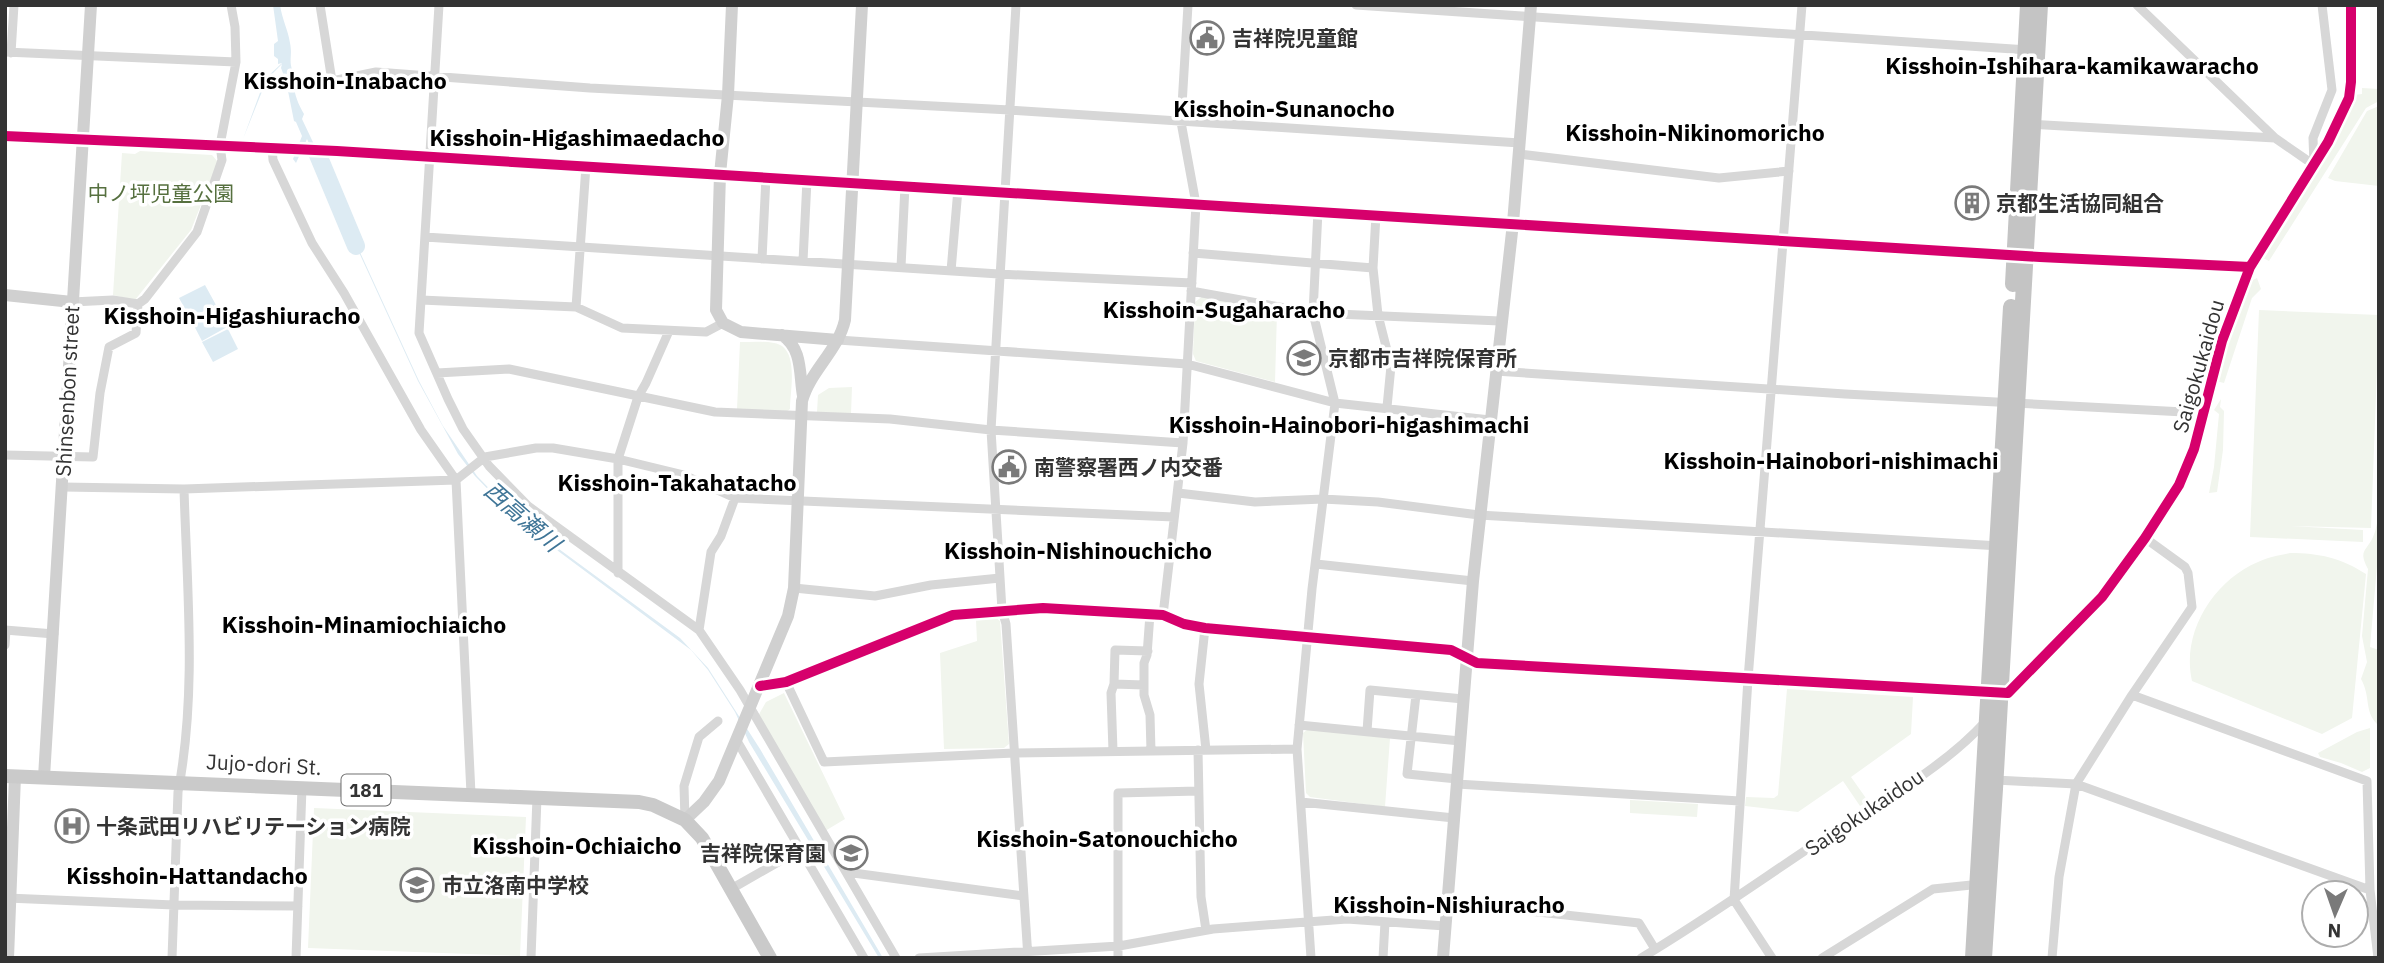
<svg xmlns="http://www.w3.org/2000/svg" width="2384" height="963" font-family="'IBM Plex Sans','Noto Sans JP',sans-serif">
  <style>
    .green { fill: #f1f5ed }
    .water { fill: #ddebf3 }
    .lines { fill: none; stroke-linecap: round; stroke-linejoin: round }
    .river { stroke: #ddebf3; stroke-width: 18 }
    .street { stroke: #d7d7d7; stroke-width: 9 }
    .secondary { stroke: #d0d0d0; stroke-width: 12 }
    .primary { stroke: #cacaca; stroke-width: 14 }
    .highway { stroke: #c4c4c4; stroke-width: 16 }
    .cycleway-casing { stroke: #fff; stroke-width: 15 }
    .cycleway { stroke: #d6006c; stroke-width: 10 }
    .labels { text-anchor: middle; dominant-baseline: central; stroke-width: 7; stroke-linejoin: round; paint-order: stroke }
    .shield { fill: #fff; stroke: #707070; stroke-width: 2 }
    .shield-label { font-size: 19px; font-weight: bold; fill: #333 }
    .poi-label { font-size: 21px; font-weight: bold; fill: #333; stroke: #fff; text-anchor: start }
    .park-label { font-size: 21px; fill: #56703f; stroke: #fff }
    .street-label { font-size: 21px; fill: #333; stroke: #fff }
    .neighbourhood-label { font-size: 23px; font-weight: bold; fill: #000; stroke: #fff }
    .water-label { font-size: 23px; font-style: italic; fill: #3f7597; stroke: #fff }
  </style>
  <rect width="100%" height="100%" fill="#fff"/>
  <path class="green" d="M 2362,88 L 2379,89 L 2379,101 L 2366,108 L 2269,261 L 2263,258 L 2336,140 L 2354,95 L 2362,94 Z
    M 2379,106 L 2379,186 L 2335,181 L 2328,178 L 2367,111 Z
    M 140,151 L 212,155 L 218,162 L 191,230 L 135,300 L 113,295 L 122,153 L 135,154 Z
    M 2257,278 L 2261,289 L 2252,298 L 2224,383 L 2216,381 C 2225,346 2236,313 2251,281 Z
    M 1203,296 L 1277,312 L 1275,382 L 1196,361 L 1193,354 L 1195,302 Z
    M 2259,310 L 2379,315 L 2371,528 L 2290,526 L 2363,530 L 2363,542 L 2250,537 Z
    M 740,342 C 751,342 763,341 774,343 C 800,347 790,390 790,409 L 786,412 L 737,409 Z
    M 852,387 L 851,414 L 817,412 L 818,395 L 829,388 Z
    M 2221,399 L 2220,407 L 2224,411 L 2223,450 L 2217,492 L 2209,493 L 2214,467 L 2219,414 L 2214,410 Z
    M 2379,514 L 2379,543 L 2370,647 L 2379,650 L 2379,722 L 2377,724 C 2364,711 2371,697 2361,679 L 2367,662 L 2362,636 L 2368,569 C 2358,550 2366,552 2373,537 C 2376,531 2377,522 2379,514 Z
    M 2290,553 C 2319,553 2341,558 2366,574 L 2352,718 L 2322,734 L 2192,681 C 2181,633 2213,581 2258,562 C 2268,557 2280,555 2290,553 Z
    M 996,618 L 1000,621 L 1009,744 L 1004,748 L 944,749 L 940,653 L 977,641 L 976,620 Z
    M 1787,689 L 1913,697 L 1911,734 L 1851,777 L 1868,801 L 1860,806 L 1843,781 L 1798,812 L 1745,806 L 1746,797 L 1774,798 L 1778,795 Z
    M 784,693 L 845,819 L 825,831 L 758,716 L 766,702 Z
    M 2370,728 L 2370,768 L 2362,772 L 2341,763 L 2320,757 L 2318,753 L 2357,732 Z
    M 1308,729 L 1390,738 L 1385,807 L 1310,797 L 1306,793 L 1303,733 Z
    M 1630,800 L 1698,804 L 1697,817 L 1630,813 Z
    M 314,808 L 526,817 L 520,956 L 308,948 Z"/>
  <path class="water" d="M 273,5 L 280,5 C 282,19 288,30 290,43 C 293,58 287,61 295,76 C 291,88 298,104 304,114 L 302,119 L 329,176 L 326,178 L 419,381 L 443,426 L 477,476 L 508,508 L 544,538 L 680,638 L 708,668 L 760,749 L 883,958 L 879,958 L 749,742 L 735,712 L 708,670 L 691,650 L 542,539 L 506,508 L 475,476 L 458,454 L 418,381 L 307,139 L 296,163 L 293,159 L 302,136 L 296,122 L 294,121 L 286,81 L 281,68 L 282,64 L 267,79 L 243,139 L 265,79 L 282,63 L 278,64 L 278,59 L 274,56 L 274,44 L 278,41 Z
    M 205,285 L 216,305 L 190,318 L 179,298 Z
    M 216,307 L 227,327 L 202,341 L 191,320 Z
    M 228,329 L 238,349 L 213,362 L 202,342 Z"/>
  <g class="lines">
    <path class="river" d="M 318,155 L 356,246"/>
    <path class="street" d="M 320,5 L 332,81 L 376,72 L 590,88 L 1010,110 L 1520,143
      M 439,5 L 419,333 L 448,399 L 463,429 L 489,466 L 528,506 L 699,630 L 740,690 L 896,958
      M 1016,5 L 991,430 L 1002,610 L 1006,624 L 1028,958
      M 1356,5 L 2028,50
      M 2137,5 L 2275,138 L 2314,165
      M 5,52 L 236,62
      M 11,53 L 14,5
      M 2029,124 L 2275,138
      M 272,147 L 273,160 L 312,243 L 344,293 L 421,430 L 456,480 L 471,794
      M 1519,154 L 1719,178 L 1789,171
      M 2314,165 L 2313,138 L 2332,90 L 2322,5
      M 1376,215 L 1373,268 L 1378,315 L 1391,366 L 1387,407
      M 425,237 L 999,274 L 1192,283
      M 1193,253 L 1373,268
      M 762,259 L 766,177
      M 803,261 L 807,180
      M 901,267 L 905,186
      M 951,271 L 958,189
      M 1191,291 L 1313,313 L 1500,321
      M 421,300 L 576,307 L 622,328 L 706,332 L 723,323
      M 72,302 L 113,300 L 138,304 L 145,299 L 197,232 L 222,160 L 220,145 L 236,62 L 235,27 L 231,5
      M 576,307 L 586,166
      M 838,340 L 1187,364 L 1335,403 L 1490,420
      M 1495,371 L 1845,394 L 2203,413
      M 437,373 L 509,369 L 715,412 L 890,419 L 991,430 L 1183,443
      M 5,455 L 93,457 L 100,393 L 109,347 L 136,333 L 138,304
      M 63,487 L 184,489 L 456,480 L 485,457 L 536,448 L 553,448 L 618,459 L 684,475 L 735,498 L 1174,517
      M 1178,493 L 1255,502 L 1323,499 L 1378,502 L 1479,515 L 2000,546
      M 1316,564 L 1473,581
      M 618,573 L 618,459 L 638,397 L 646,383 L 669,331
      M 794,588 L 875,596 L 931,585 L 1000,578
      M 1150,614 L 1147,655 L 1144,663 L 1144,695 L 1150,715 L 1151,751
      M 1163,615 L 1183,443 L 1196,204 L 1181,122 L 1188,5
      M 1205,628 L 1199,684 L 1206,750
      M 5,630 L 54,634
      M 699,630 L 711,552 L 721,536 L 735,498
      M 5,645 L 6,630
      M 786,682 L 824,762 L 1014,753 L 1297,749
      M 1144,685 L 1114,684 L 1115,650 L 1148,651
      M 760,686 L 786,682 L 953,615 L 1043,608 L 1163,615 L 1184,624 L 1205,628 L 1451,650 L 1477,663 L 2008,693 L 2102,597 L 2145,538 L 2179,485 L 2194,449 L 2222,341 L 2250,267 L 2328,142 L 2349,98 L 2351,82 L 2351,5
      M 1416,695 L 1407,774 L 1457,779
      M 2132,695 L 2367,781 L 2370,890
      M 1299,725 L 1460,741
      M 1367,731 L 1370,690 L 1463,699
      M 737,741 L 864,958
      M 1198,750 L 1201,897 L 1206,930
      M 1113,751 L 1111,693 L 1114,684
      M 1995,780 L 2076,784 L 2370,890 L 2378,958
      M 1457,784 L 1740,801
      M 1301,802 L 1454,818
      M 685,820 L 684,786 L 699,737 L 718,721
      M 846,872 L 1024,896
      M 731,889 L 801,849
      M 7,898 L 174,905 L 298,906
      M 1447,902 L 1639,923 L 1655,949
      M 172,958 L 178,792 C 197,693 187,589 184,489
      M 296,958 L 302,787
      M 531,958 L 537,797
      M 919,958 L 1119,946 L 1213,929 L 1347,919 L 1445,926
      M 1118,958 L 1118,793 L 1198,791
      M 1311,958 L 1297,749 L 1312,589 L 1335,403 L 1313,313 L 1318,211
      M 1383,958 L 1385,922
      M 1641,958 C 1700,923 1755,884 1812,846 C 1869,808 1940,772 1986,721
      M 1772,958 L 1734,900 L 1748,679 L 1802,5
      M 1822,958 L 1933,889 L 1981,884
      M 2052,958 L 2059,877 L 2076,784 L 2132,695 L 2192,607 L 2188,573 L 2185,567 L 2145,538"/>
    <path class="secondary" d="M 732,5 L 728,95 L 720,174 L 716,310 L 723,323 L 741,332 L 838,340
      M 5,136 L 337,151 L 2040,257 L 2250,267
      M 5,295 L 72,302
      M 782,335 C 803,349 799,374 803,396
      M 44,777 L 91,5
      M 685,820 L 704,802 L 719,781 L 788,616 L 794,588 L 802,401 C 810,371 838,351 845,320 L 862,5
      M 8,958 L 15,776
      M 1443,958 L 1473,581 L 1513,223 L 1531,5"/>
    <path class="primary" d="M 5,776 L 639,802 L 653,805 L 685,820 L 702,838 L 770,958"/>
    <path class="highway" d="M 2013,284 L 2028,5
      M 1973,958 L 2011,307
      M 1984,958 L 1995,789 L 2040,5"/>
    <defs>
      <path id="cycleway" d="M 5,136 L 337,151 L 2040,257 L 2250,267
        M 760,686 L 786,682 L 953,615 L 1043,608 L 1163,615 L 1184,624 L 1205,628 L 1451,650 L 1477,663 L 2008,693 L 2102,597 L 2145,538 L 2179,485 L 2194,449 L 2222,341 L 2250,267 L 2328,142 L 2349,98 L 2351,82 L 2351,5"/>
    </defs>
    <use href="#cycleway" class="cycleway-casing"/>
    <use href="#cycleway" class="cycleway"/>
  </g>
  <defs>
    <symbol id="civic-ring" viewBox="-11 -11 22 22"><circle r="9.5" fill="#fff" stroke="#7a7a7a" stroke-width="1.5"/><path d="M-.6-6.5H3V-4.5H.6V-3L4-1V1h2V6H-6V1h2V-1L-.6-3ZM-1.2 2.5V6h2.4V2.5Z" fill="#7a7a7a"/></symbol>
    <symbol id="building-ring" viewBox="-11 -11 22 22"><circle r="9.5" fill="#fff" stroke="#7a7a7a" stroke-width="1.5"/><path d="M-4-6H4V6H1V3H-1V6H-4ZM-2.5-4.3h1.7v1.8h-1.7ZM.8-4.3h1.7v1.8H.8ZM-2.5-1h1.7V.8h-1.7ZM.8-1h1.7V.8H.8Z" fill="#7a7a7a"/></symbol>
    <symbol id="school-ring" viewBox="-11 -11 22 22"><circle r="9.5" fill="#fff" stroke="#7a7a7a" stroke-width="1.5"/><path d="M0-5L7-2L0 1L-7-2ZM-4 1L0 2.5L4 1V4Q0 6-4 4Z" fill="#7a7a7a"/></symbol>
    <symbol id="hospital-ring" viewBox="-11 -11 22 22"><circle r="9.5" fill="#fff" stroke="#7a7a7a" stroke-width="1.5"/><path d="M-5-5h3v3.5h4V-5h3V5h-3V1.5h-4V5h-3Z" fill="#7a7a7a"/></symbol>
  </defs>
  <g fill-rule="evenodd">
    <use href="#civic-ring" x="1188" y="19" width="38" height="38"/>
    <use href="#building-ring" x="1953" y="184" width="38" height="38"/>
    <use href="#school-ring" x="1285" y="339" width="38" height="38"/>
    <use href="#civic-ring" x="990" y="448" width="38" height="38"/>
    <use href="#hospital-ring" x="53" y="807" width="38" height="38"/>
    <use href="#school-ring" x="832" y="834" width="38" height="38"/>
    <use href="#school-ring" x="398" y="866" width="38" height="38"/>
  </g>
  <g class="labels">
    <rect class="shield" x="341.5" y="774.5" width="49" height="31" rx="5"/>
    <g class="shield-label">
      <text x="366" y="790">181</text>
    </g>
    <g class="poi-label">
      <text x="1232" y="38">吉祥院児童館</text>
      <text x="1996" y="203">京都生活協同組合</text>
      <text x="1328" y="358">京都市吉祥院保育所</text>
      <text x="1034" y="467">南警察署西ノ内交番</text>
      <text x="96" y="826">十条武田リハビリテーション病院</text>
      <text x="826" y="853" text-anchor="end">吉祥院保育園</text>
      <text x="442" y="885">市立洛南中学校</text>
    </g>
    <g class="park-label">
      <text x="161" y="193">中ノ坪児童公園</text>
    </g>
    <g class="street-label">
      <text transform="translate(2198 366) rotate(-74)">Saigokukaidou</text>
      <text transform="translate(67 391) rotate(-87)">Shinsenbon street</text>
      <text transform="translate(264 764) rotate(3)">Jujo-dori St.</text>
      <text transform="translate(1864 812) rotate(-34)">Saigokukaidou</text>
    </g>
    <g class="neighbourhood-label">
      <text x="2072" y="65">Kisshoin-Ishihara-kamikawaracho</text>
      <text x="345" y="80">Kisshoin-Inabacho</text>
      <text x="1284" y="108">Kisshoin-Sunanocho</text>
      <text x="1695" y="132">Kisshoin-Nikinomoricho</text>
      <text x="577" y="137">Kisshoin-Higashimaedacho</text>
      <text x="1224" y="309">Kisshoin-Sugaharacho</text>
      <text x="232" y="315">Kisshoin-Higashiuracho</text>
      <text x="1349" y="424">Kisshoin-Hainobori-higashimachi</text>
      <text x="1831" y="460">Kisshoin-Hainobori-nishimachi</text>
      <text x="677" y="482">Kisshoin-Takahatacho</text>
      <text x="1078" y="550">Kisshoin-Nishinouchicho</text>
      <text x="364" y="624">Kisshoin-Minamiochiaicho</text>
      <text x="1107" y="838">Kisshoin-Satonouchicho</text>
      <text x="577" y="845">Kisshoin-Ochiaicho</text>
      <text x="187" y="875">Kisshoin-Hattandacho</text>
      <text x="1449" y="904">Kisshoin-Nishiuracho</text>
    </g>
    <g class="water-label">
      <text transform="translate(523 516) rotate(41)">西高瀬川</text>
    </g>
  </g>
  <rect width="2384" height="963" fill="none" stroke="#333333" stroke-width="14"/>
  <g transform="translate(2335 914) rotate(182)"><circle r="33" fill="#ffffff" stroke="#adadad" stroke-width="2"/>
  <path d="M0-5L12 26L0 18L-12 26Z" fill="#7a7a7a"/>
  <text y="-10" font-size="19" font-weight="bold" text-anchor="middle" fill="#333333">N</text>
  </g>
</svg>
